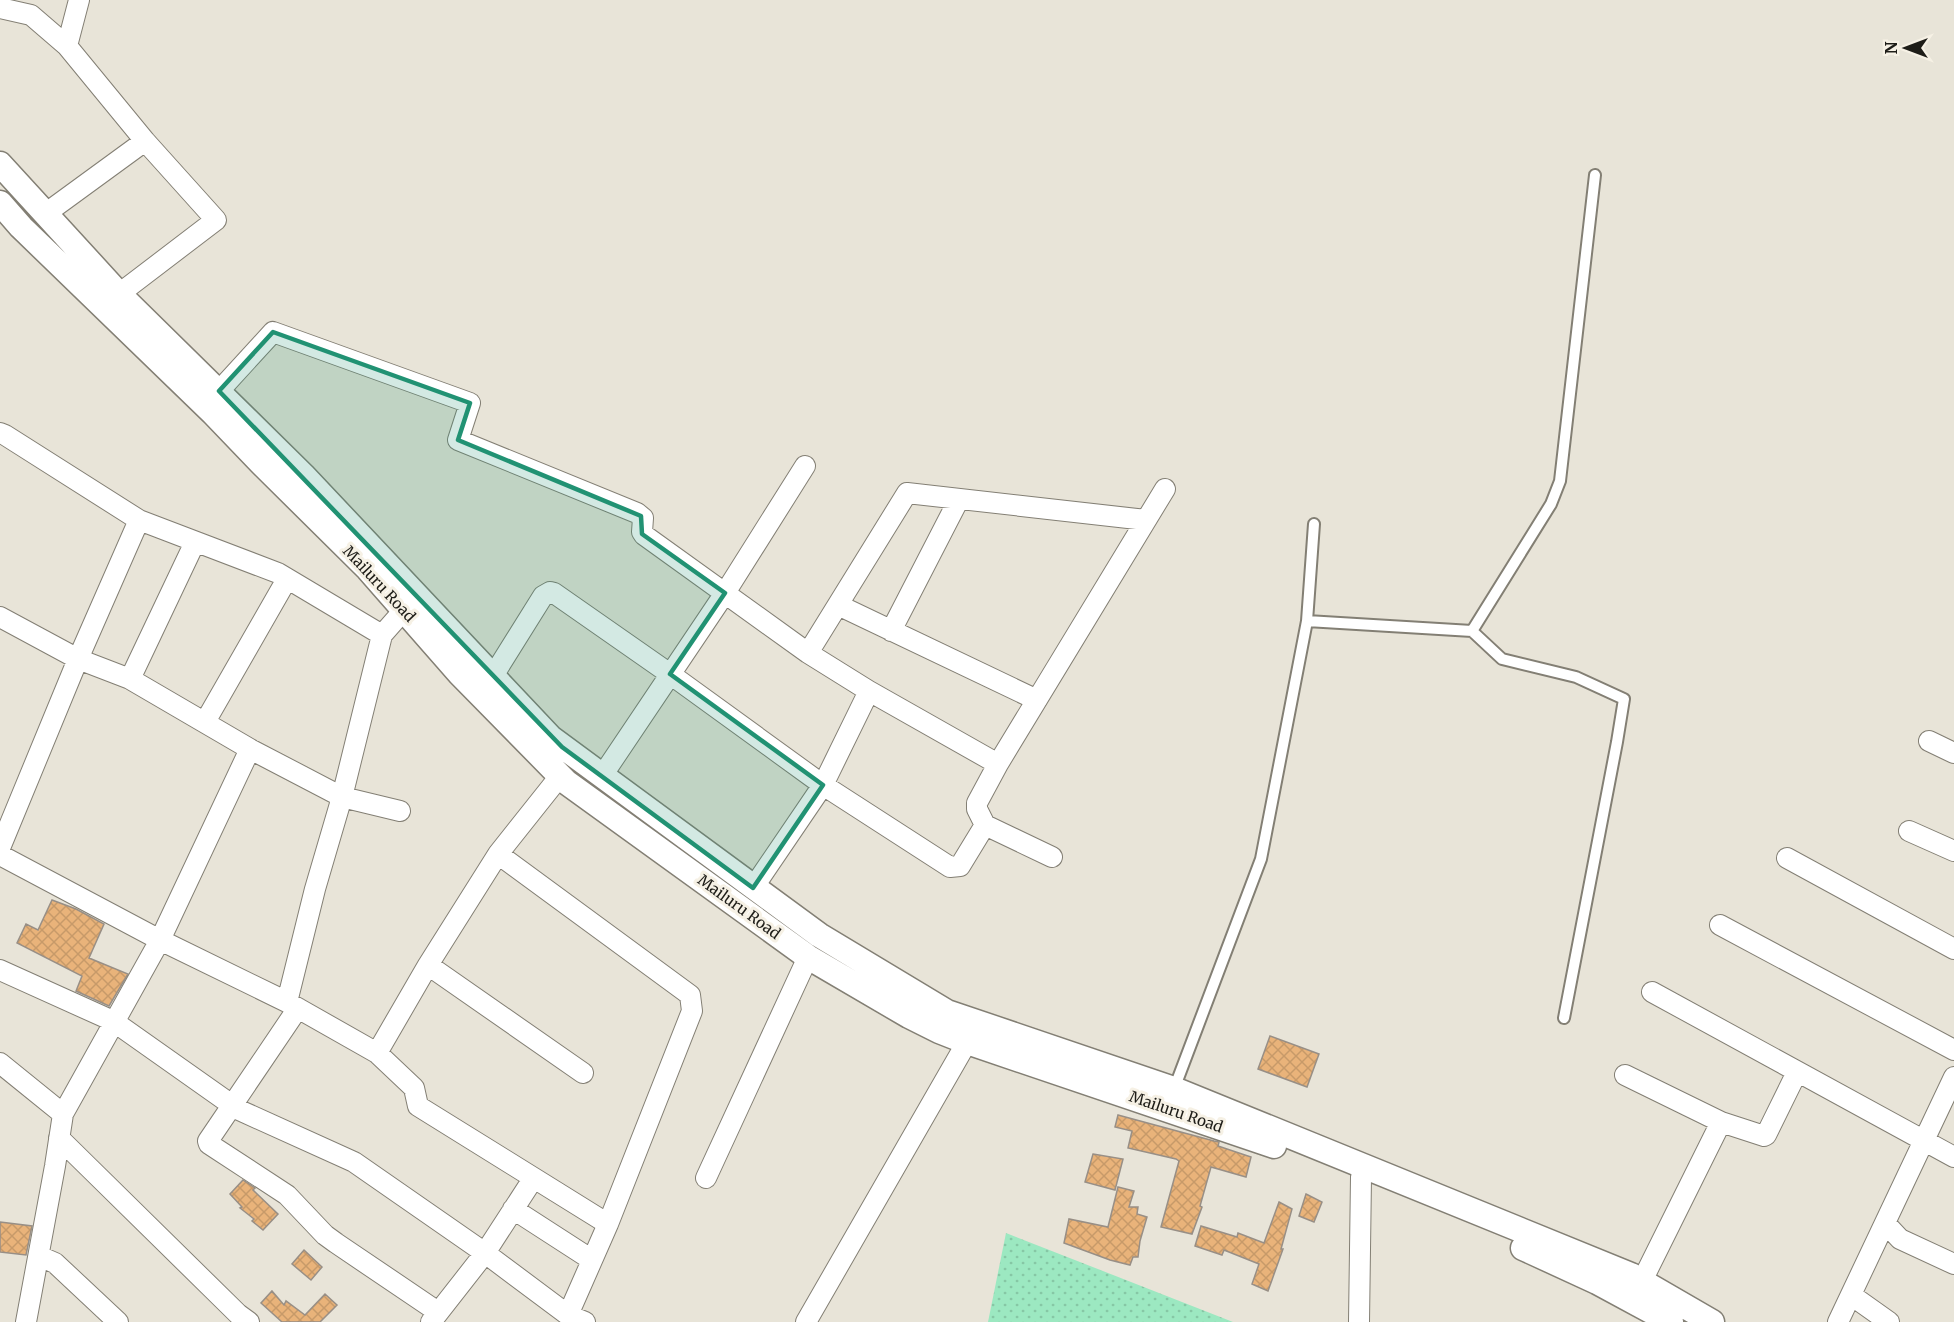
<svg xmlns="http://www.w3.org/2000/svg" width="1954" height="1322" font-family="Merriweather,serif">
  <defs>
    <pattern id="garden-dots" width="8" height="8" patternUnits="userSpaceOnUse" patternTransform="scale(1.5)"><rect width="8" height="8" fill="#9ce8c1"/><path d="M2 2h.1M6 6h.1" fill="none" stroke="#86c7a5" stroke-width="1.8" stroke-linecap="round"/></pattern>
    <pattern id="building-cross-hatch" width="8" height="8" patternUnits="userSpaceOnUse" patternTransform="scale(1.5)"><rect width="8" height="8" fill="#e9b37a"/><path d="M0 0l8 8M0 8l8-8" fill="none" stroke="#c79a69"/></pattern>
  </defs>
  <rect width="100%" height="100%" fill="#e8e4d8"/>
  <path fill="url(#garden-dots)" d="M1006 1233 1233 1322H988Z"/>
  <path fill="url(#building-cross-hatch)" stroke="#988f86" stroke-width="1.5" d="M52 900 76 909 104 924 89 958 128 974 109 1006 76 991 82 976 17 943 26 924 38 930Z
    M1270 1036 1319 1054 1307 1087 1258 1069Z
    M1118 1115 1214 1141 1219 1142 1218 1146 1251 1157 1246 1177 1211 1167 1200 1206 1202 1207 1192 1234 1161 1227 1179 1161 1176 1159 1128 1148 1132 1131 1115 1127Z
    M1093 1154 1123 1159 1115 1190 1085 1182Z
    M243 1180 255 1188 253 1190 278 1214 263 1230 252 1221 254 1219 240 1208 242 1207 230 1194Z
    M1118 1187 1134 1191 1129 1207H1138L1137 1214 1147 1217 1140 1241 1138 1257H1133L1130 1265 1110 1260 1064 1243 1069 1219 1108 1227Z
    M1306 1194 1322 1202 1314 1222 1299 1216Z
    M1279 1202 1292 1209 1281 1249H1283L1268 1291 1252 1284 1259 1264 1224 1250 1222 1255 1195 1246 1201 1226 1237 1237 1238 1233 1264 1243Z
    M0 1222 32 1226 26 1255 0 1252Z
    M304 1250 322 1267 311 1280 292 1264Z
    M272 1291 284 1305 286 1301 305 1315 325 1294 337 1305 320 1322H282L261 1303Z"/>
  <g fill="none" stroke-linecap="round" stroke-linejoin="round">
    <g stroke="#837f74" stroke-width="14">
      <path id="service" d="M1307 621 1472 631 1502 659 1576 677 1624 699 1617 742 1564 1018
        M1472 631 1551 504 1560 481 1595 175
        M1174 1089 1261 859 1307 621 1314 524"/>
    </g>
    <g stroke="#837f74" stroke-width="22">
      <path id="minor" d="M0 8 31 15 67 46 145 141 216 220 119 294
        M67 46 79 0
        M45 214 145 141
        M219 391 273 332 470 403 458 440 637 513 643 518 642 532 644 535 808 653 869 691 823 785 753 888
        M0 433 5 435 139 520 278 573 382 635 404 610
        M838 605 1037 700
        M0 617 78 659 130 679 250 749 342 797 400 811
        M891 631 959 499
        M808 653 907 493 1146 520
        M493 676 543 596 550 592 554 593 670 674 823 785 950 867 960 866 985 825 1052 857
        M130 679 195 542
        M869 691 998 764 977 803V809L985 825
        M205 722 287 579
        M1929 741 1954 753
        M998 764 1165 489
        M602 776 725 593 805 466
        M1909 831 1954 851
        M0 848 78 659 139 520
        M498 854 690 995 692 1011 608 1224 568 1315
        M0 855 160 940 287 1002 377 1053 414 1088 418 1106 608 1224
        M1787 858 1954 949
        M1720 925 1954 1050
        M428 965 583 1073
        M0 970 113 1021 239 1110 354 1162 485 1253 568 1315 585 1322
        M1652 992 1954 1157
        M287 1002 315 889 342 797 382 635
        M298 1008 208 1141 209 1144 287 1195 325 1235 336 1243 438 1312
        M377 1053 428 965 498 854 560 776
        M0 1063 63 1114
        M1625 1075 1721 1122 1764 1136 1766 1135 1797 1072
        M59 1138 238 1314 249 1322
        M706 1178 808 957
        M513 1209 592 1260
        M1885 1223 1900 1239 1954 1264
        M39 1256 55 1263 118 1322
        M1642 1281 1721 1122
        M1851 1295 1889 1322
        M26 1322 55 1166 63 1114 160 940 250 749
        M431 1322 485 1253 533 1179
        M806 1322 967 1042
        M1359 1322 1361 1177
        M1838 1322 1954 1077"/>
    </g>
    <g stroke="#837f74" stroke-width="27">
      <path id="tertiary" d="M0 164 119 294 303 475 551 738 819 935 947 1012 1174 1089 1631 1275 1712 1322
        M0 203 21 227 213 413 260 462 368 569 460 674 566 782 808 957 909 1016 939 1031 967 1042 1274 1146
        M1523 1248 1597 1282 1671 1322"/>
    </g>
    <use href="#service" stroke="#fff" stroke-width="10"/>
    <use href="#minor" stroke="#fff" stroke-width="20"/>
    <use href="#tertiary" stroke="#fff" stroke-width="24"/>
  </g>
  <path fill="#219273" fill-opacity="0.2" stroke="#219273" stroke-width="4.5" stroke-linejoin="round" d="M273 332 470 403 458 440 641 516 642 534 725 593 670 674 823 785 753 888 562 747 219 391Z"/>
  <g text-anchor="middle" stroke-width="6" stroke-linejoin="round" paint-order="stroke">
    <g font-size="15" fill="#1e1d18" stroke="#f6f1e5">
      <text transform="translate(379 584) rotate(47)" y="5">Mailuru Road</text>
      <text transform="translate(739 907) rotate(36)" y="5">Mailuru Road</text>
      <text transform="translate(1176 1112) rotate(19)" y="5">Mailuru Road</text>
    </g>
  </g>
  <g transform="translate(1906 48) rotate(270)" stroke="#f6f1e5" stroke-width="4.5" paint-order="stroke">
  <path d="M0-4.5L10 22L0 15L-10 22Z" fill="#1e1d18"/>
  <text y="-9" font-size="16" font-weight="bold" text-anchor="middle" fill="#1e1d18">N</text>
  </g>
</svg>
